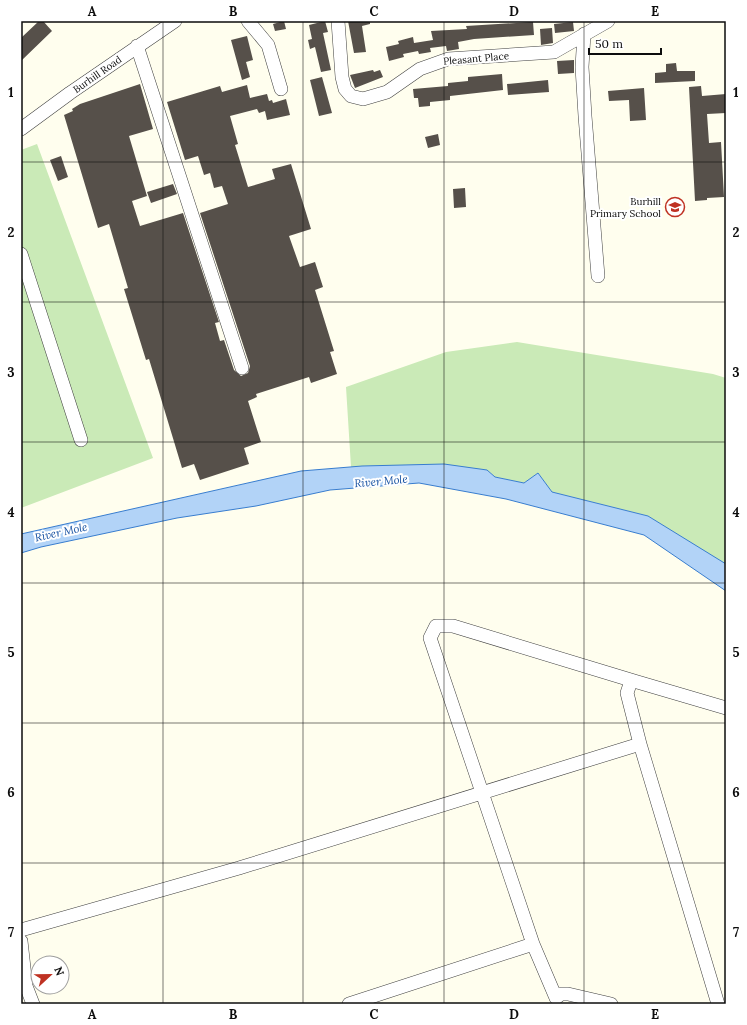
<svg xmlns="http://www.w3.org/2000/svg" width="747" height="1025" font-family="Lora,serif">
  <rect width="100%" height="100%" fill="#fffeee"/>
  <path fill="#caeab7" d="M37 144 153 458 21 508V150Z
    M517 342 713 374 726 378V565L648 516 552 492 538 473 524 483 495 477 487 470 351 467 346 387 446 352Z"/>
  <path fill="#b2d3f7" stroke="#387dcf" d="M444 464 487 470 495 477 524 483 538 473 552 492 648 516 726 564V591L644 535 506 499 419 483 330 490 256 506 177 518 41 547 21 553V534L301 471 362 466Z"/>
  <path fill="#56504a" d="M39 21H43L52 31 21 61V38Z
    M284 21 286 29 275 31 273 24Z
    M325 21 328 32 323 33 331 70 321 72 315 47 310 49 308 40 312 39 309 25Z
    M348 21H370V24L362 26 366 52 354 53Z
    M533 22 534 35 474 39 458 42 459 49 447 51 446 46 430 48 431 52 419 54 418 51 403 54 404 57 389 61 386 47 399 44 398 41 413 37 414 43 433 40 431 31 467 29 466 26Z
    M573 22 574 31 555 33 554 24Z
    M552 28 553 43 541 45 540 29Z
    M247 36 253 60 246 62 250 77 242 80 231 40Z
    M574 60V73L558 74 557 61Z
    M676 63 677 71H695V81L655 83V73L666 72V64Z
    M373 70 374 72 380 70 383 77 355 88 350 75Z
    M502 74 503 90 450 96V100L430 102V106L419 107 418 98H414L413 89 448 86V83L468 81V77Z
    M322 77 332 113 319 116 310 80Z
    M548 80 549 92 508 95 507 84Z
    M140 84 153 129 129 136 147 196 132 201 140 226 183 213 219 322 215 323 220 341 224 340 234 370 241 376 248 373 250 366 200 213 228 204 222 186 214 188 210 173 204 175 198 156 185 160 167 102 220 86 222 92 247 85 250 98 267 94 269 101 272 100 273 103 286 99 290 115 267 120 265 111 259 113 257 109 230 116 238 144 235 145 248 187 275 179 272 169 291 164 311 229 289 236 300 267 315 262 323 287 315 290 334 351 330 352 337 374 311 383 309 377 256 394 257 397 248 401 261 442 244 448 249 464 200 480 194 464 182 468 149 359 146 360 124 289 128 288 109 224 98 228 64 115 73 111 72 109 80 104Z
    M701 86 702 96 726 94V113L707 114 709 143 721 142 724 197 707 198V200L695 201 689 87Z
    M644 88 646 120 630 121 629 100 609 101 608 91Z
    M438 134 440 145 428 148 425 137Z
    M61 156 68 177 58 181 50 160Z
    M173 184 177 194 151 203 147 192Z
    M465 188 466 207 454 208 453 189Z"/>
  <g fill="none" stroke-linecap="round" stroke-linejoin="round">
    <g stroke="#404040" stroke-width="14">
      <path id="minor" d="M248 21 268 45 281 89
        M338 21 342 77 345 89 351 96 363 99 387 92 420 69 448 59 554 52 608 21
        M584 34 582 67 585 116 598 276
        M137 46 242 368
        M21 129 70 93 175 21
        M21 254 81 440
        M640 744 718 1004
        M21 930 239 868 640 744 627 693 630 684 634 681 726 708
        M21 941 26 986 33 1004
        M349 1004 533 944
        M611 1004 568 994H561L556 998 533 944 430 638 436 626H453L634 681"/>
    </g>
    <use href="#minor" stroke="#fff" stroke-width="13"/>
  </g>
  <path fill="none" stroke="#0d0d0d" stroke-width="1" stroke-opacity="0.55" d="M163 21V1004M303 21V1004M444 21V1004M584 21V1004M21 162H726M21 302H726M21 442H726M21 583H726M21 723H726M21 863H726"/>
  <defs>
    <g id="school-ring" transform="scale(1)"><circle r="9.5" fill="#fff" stroke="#bf3223" stroke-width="1.5"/><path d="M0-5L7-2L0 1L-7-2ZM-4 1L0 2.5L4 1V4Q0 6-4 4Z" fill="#bf3223"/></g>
  </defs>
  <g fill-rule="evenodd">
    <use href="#school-ring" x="675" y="207"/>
  </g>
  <g text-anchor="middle" stroke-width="4" stroke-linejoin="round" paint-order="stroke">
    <g font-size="10" fill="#0d0d0d" stroke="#fff">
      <text transform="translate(476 58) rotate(-5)" y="4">Pleasant Place</text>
      <text transform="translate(97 74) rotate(-35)" y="4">Burhill Road</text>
    </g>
    <g font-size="10" fill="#0d0d0d" stroke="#fff" text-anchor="end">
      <text x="661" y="205">Burhill<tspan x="661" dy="12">Primary School</tspan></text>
    </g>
    <g font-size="11" font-style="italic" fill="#1550a1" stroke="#fff">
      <text transform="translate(381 481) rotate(-5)" y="4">River Mole</text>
      <text transform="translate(61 532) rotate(-12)" y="4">River Mole</text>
    </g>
  </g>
  <rect width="747" height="1025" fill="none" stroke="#ffffff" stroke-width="44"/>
  <g transform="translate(50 975) rotate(68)"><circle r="19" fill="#ffffff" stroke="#9e9e9e"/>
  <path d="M0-3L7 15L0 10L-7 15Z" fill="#bf3223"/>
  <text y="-6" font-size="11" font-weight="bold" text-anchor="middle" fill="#0d0d0d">N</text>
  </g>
  <path d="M589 48v6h72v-6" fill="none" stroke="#0d0d0d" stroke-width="2"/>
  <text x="595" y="48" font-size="12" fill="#0d0d0d" stroke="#ffffff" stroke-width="3" paint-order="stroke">50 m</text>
  <rect x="22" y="22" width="703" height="981" fill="none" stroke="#0d0d0d" stroke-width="1.5"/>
  <g font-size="13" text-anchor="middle" font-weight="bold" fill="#0d0d0d">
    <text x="92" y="16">A</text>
    <text x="233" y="16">B</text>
    <text x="374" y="16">C</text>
    <text x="514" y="16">D</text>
    <text x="655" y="16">E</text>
    <text x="11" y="97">1</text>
    <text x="736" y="97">1</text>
    <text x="11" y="237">2</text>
    <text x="736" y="237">2</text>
    <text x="11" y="377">3</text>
    <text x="736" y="377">3</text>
    <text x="11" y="517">4</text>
    <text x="736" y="517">4</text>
    <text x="11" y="657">5</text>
    <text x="736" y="657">5</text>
    <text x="11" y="797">6</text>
    <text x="736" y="797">6</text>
    <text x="11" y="937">7</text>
    <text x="736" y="937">7</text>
    <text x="92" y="1019">A</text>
    <text x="233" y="1019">B</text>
    <text x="374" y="1019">C</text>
    <text x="514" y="1019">D</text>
    <text x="655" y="1019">E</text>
  </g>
</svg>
